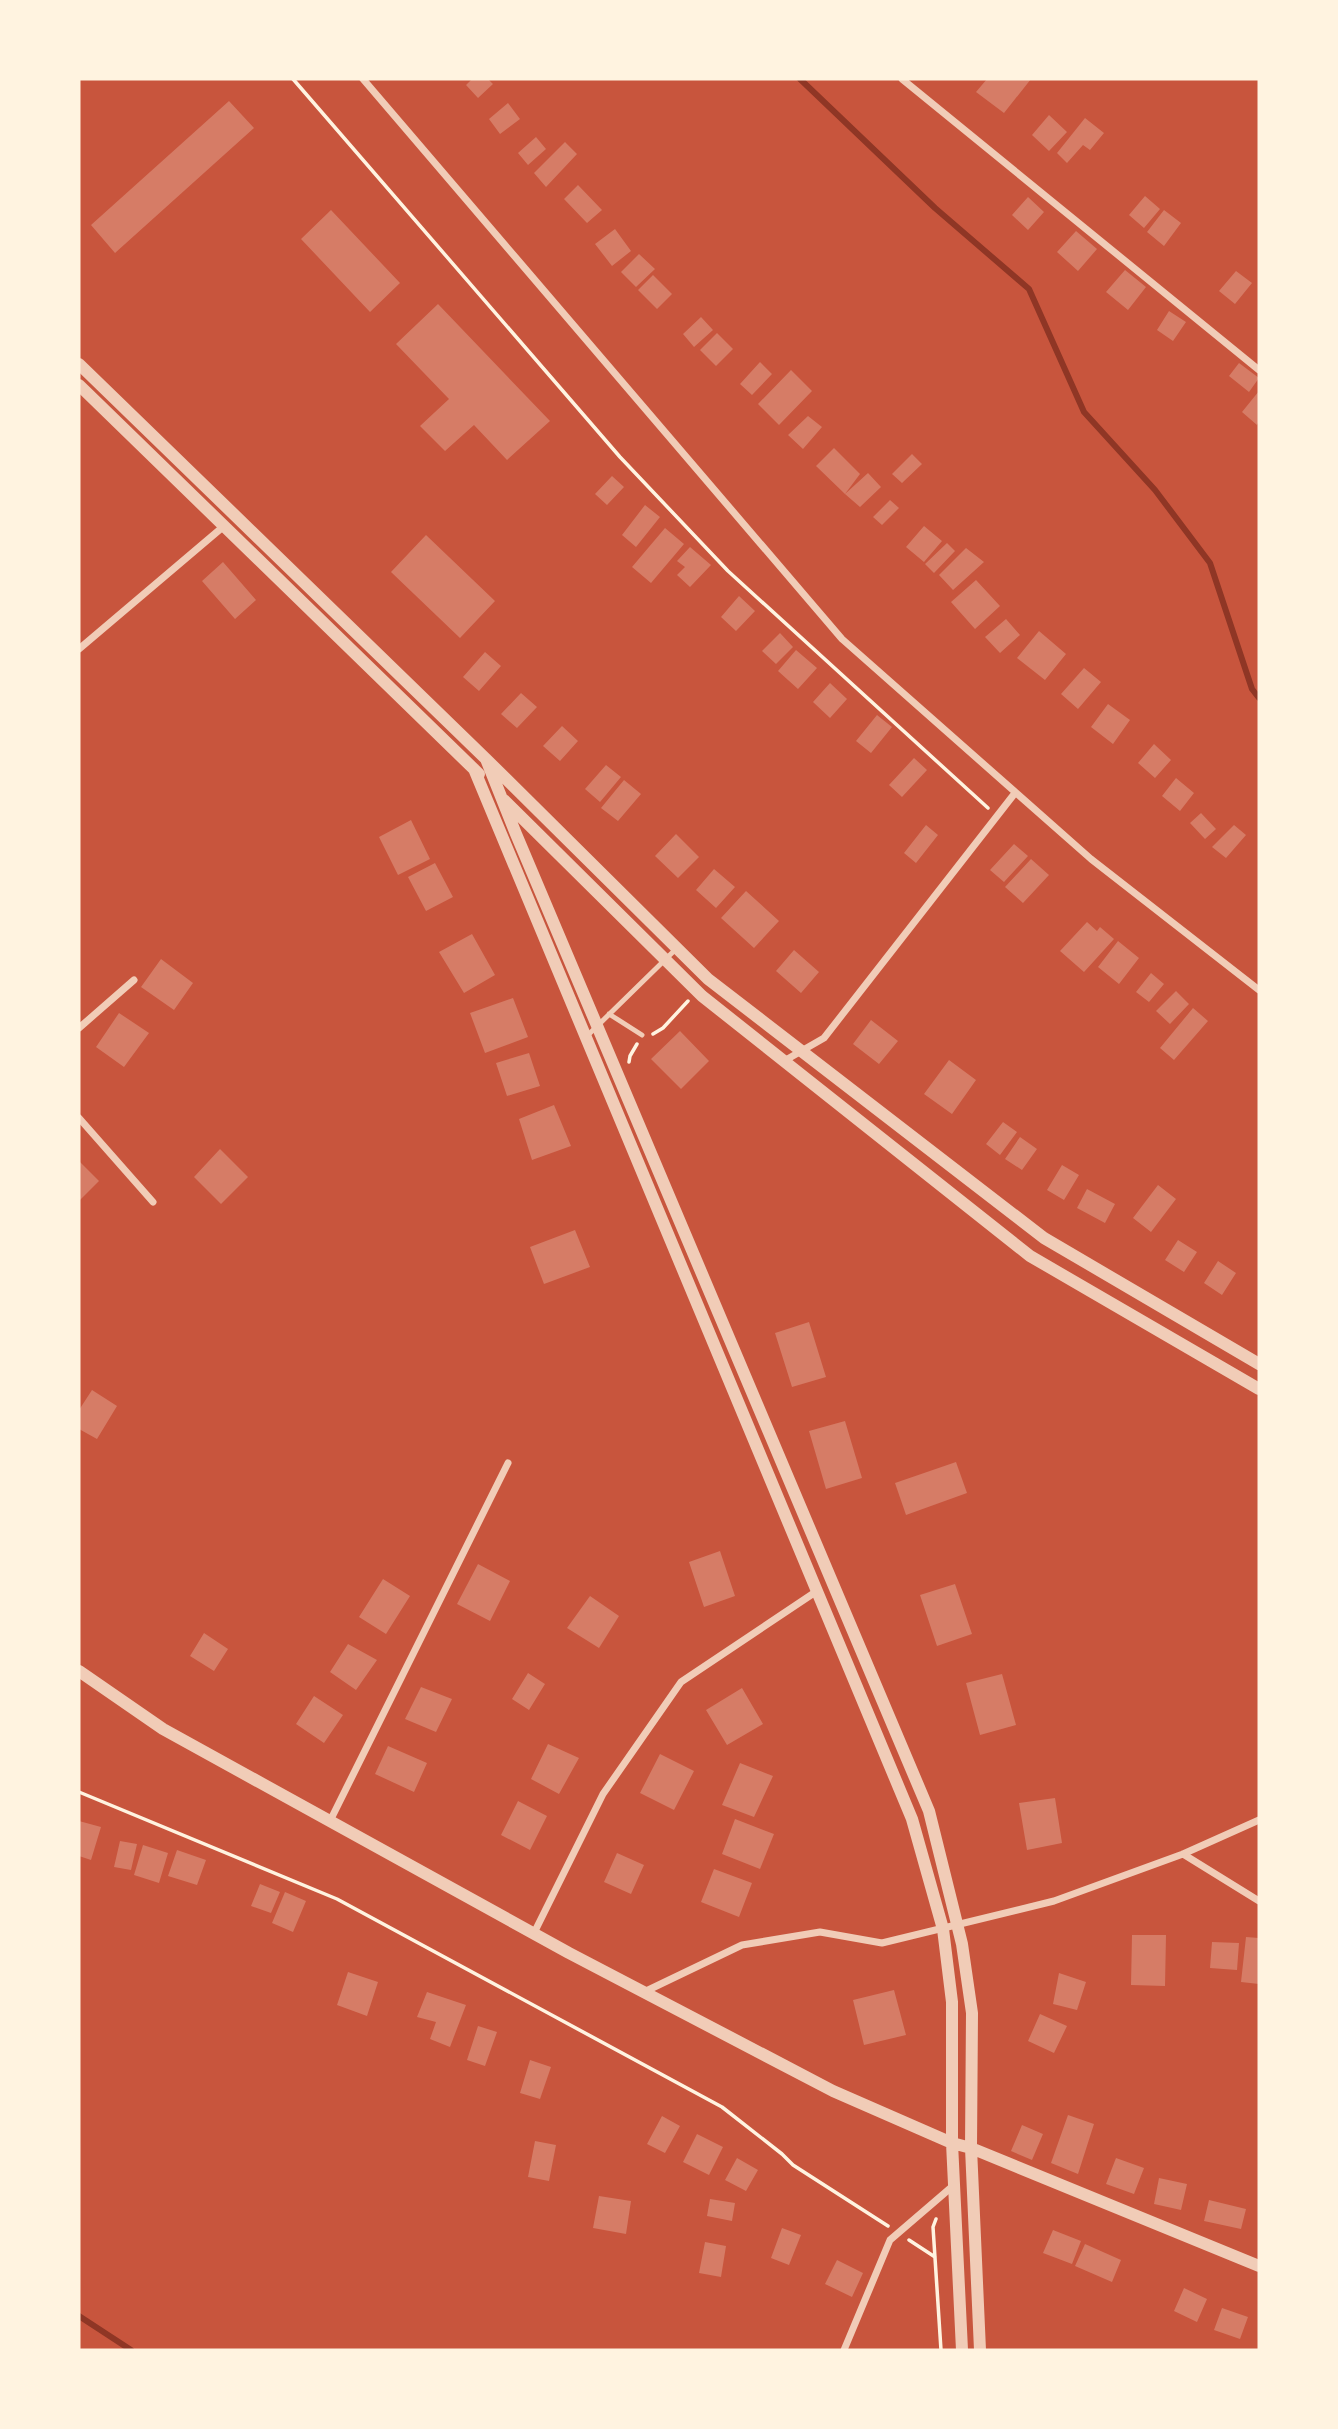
<svg xmlns="http://www.w3.org/2000/svg" width="1338" height="2429" font-family="'Roboto Condensed',sans-serif">
  <rect width="100%" height="100%" fill="#c8553d"/>
  <g fill="none" stroke-linecap="round" stroke-linejoin="round">
    <path stroke="#8f3625" stroke-width="6" d="M800 79 935 208 1029 289 1084 412 1155 490 1210 563 1252 689 1259 698
      M79 2316 131 2350"/>
  </g>
  <path fill="#d67c66" d="M472 79H488L493 84 478 98 466 85Z
    M987 79H1031L1004 113 976 92Z
    M229 101 254 128 115 253 91 225Z
    M508 103 520 119 500 134 489 119Z
    M1049 115 1067 132 1049 151 1032 135Z
    M1085 118 1104 133 1090 150 1083 145 1067 163 1057 153Z
    M536 137 546 149 528 165 518 153Z
    M565 142 577 154 546 187 534 173Z
    M578 185 602 210 587 223 564 199Z
    M1145 196 1160 209 1144 228 1129 215Z
    M1028 197 1044 212 1028 230 1012 215Z
    M331 210 400 283 370 312 301 239Z
    M1164 210 1181 223 1164 246 1147 232Z
    M615 229 631 251 612 266 595 244Z
    M1076 231 1097 249 1078 271 1057 252Z
    M639 254 655 269 636 287 621 272Z
    M1125 270 1146 287 1128 310 1106 292Z
    M1236 271 1252 283 1235 304 1219 291Z
    M653 275 672 294 657 309 638 290Z
    M438 304 550 421 507 460 474 425 445 451 420 426 449 399 396 344Z
    M1169 311 1186 322 1173 341 1157 330Z
    M701 317 713 330 694 347 683 334Z
    M717 333 733 349 716 366 700 350Z
    M760 362 772 374 752 395 740 384Z
    M1239 363 1259 378 1249 392 1229 376Z
    M791 370 812 391 779 425 758 404Z
    M1259 391V421L1257 425 1242 412Z
    M808 416 822 427 803 449 788 435Z
    M834 448 860 474 845 494 816 466Z
    M912 454 922 464 902 483 892 474Z
    M868 473 881 487 860 507 845 494Z
    M612 476 624 487 607 505 595 494Z
    M890 500 899 508 882 525 873 517Z
    M645 505 660 517 636 547 622 535Z
    M924 526 942 541 924 562 906 547Z
    M665 528 684 544 651 583 632 567Z
    M426 535 495 601 460 638 391 572Z
    M947 543 955 551 934 573 925 564Z
    M690 547 711 565 690 587 677 575 685 567 677 561Z
    M966 548 984 562 953 590 939 575Z
    M223 562 256 600 235 619 202 581Z
    M976 580 1000 606 975 629 951 602Z
    M739 596 755 611 736 631 721 617Z
    M1006 619 1020 635 1000 653 985 637Z
    M1039 631 1066 654 1045 680 1017 658Z
    M780 633 793 647 776 664 762 651Z
    M796 650 817 668 798 689 778 671Z
    M485 652 501 666 479 691 463 677Z
    M1084 668 1101 682 1078 709 1061 694Z
    M830 683 847 699 830 718 813 702Z
    M521 693 537 707 517 728 501 714Z
    M1108 704 1130 720 1113 744 1091 727Z
    M877 715 892 727 871 753 856 741Z
    M562 726 578 741 560 761 543 746Z
    M1154 744 1171 760 1155 778 1138 763Z
    M914 758 927 770 902 797 889 785Z
    M606 765 621 777 600 802 585 789Z
    M1176 778 1194 793 1180 811 1162 796Z
    M624 780 641 794 618 821 601 808Z
    M1201 813 1216 829 1205 839 1190 823Z
    M411 820 430 859 398 875 379 837Z
    M926 825 938 835 916 863 904 853Z
    M1234 825 1246 835 1226 858 1212 847Z
    M676 834 699 857 678 878 655 856Z
    M1014 844 1028 856 1004 882 990 870Z
    M1031 859 1049 875 1023 903 1005 887Z
    M435 863 453 897 426 911 408 877Z
    M714 869 735 887 716 908 696 890Z
    M746 891 779 921 754 948 721 918Z
    M1087 922 1097 931 1100 927 1114 939 1084 972 1060 951Z
    M472 934 495 975 464 993 439 952Z
    M1118 941 1139 958 1119 984 1098 967Z
    M794 950 819 972 801 993 776 971Z
    M161 959 193 983 174 1010 141 987Z
    M1151 973 1164 984 1149 1002 1136 992Z
    M1176 991 1189 1004 1170 1024 1156 1011Z
    M513 998 528 1037 485 1053 470 1013Z
    M1193 1008 1208 1021 1174 1060 1160 1048Z
    M119 1013 149 1033 124 1067 96 1047Z
    M871 1020 898 1041 879 1064 853 1044Z
    M680 1031 709 1061 681 1089 651 1059Z
    M529 1053 540 1086 507 1096 496 1063Z
    M949 1060 976 1080 952 1114 924 1094Z
    M554 1105 571 1146 532 1160 519 1119Z
    M1003 1122 1017 1132 1000 1155 986 1144Z
    M1020 1137 1037 1149 1022 1170 1005 1159Z
    M220 1149 248 1177 221 1204 194 1177Z
    M79 1161 99 1181 79 1201Z
    M1062 1165 1079 1175 1064 1200 1047 1190Z
    M1158 1185 1176 1199 1151 1232 1133 1218Z
    M1087 1189 1115 1204 1105 1223 1077 1208Z
    M575 1230 590 1267 544 1284 530 1247Z
    M1178 1240 1197 1252 1184 1272 1165 1260Z
    M1218 1261 1236 1273 1222 1295 1204 1283Z
    M809 1322 826 1377 792 1387 775 1333Z
    M92 1390 117 1406 97 1439 79 1429V1410Z
    M845 1421 862 1478 826 1489 809 1431Z
    M956 1462 967 1493 906 1515 895 1483Z
    M720 1551 735 1596 704 1607 689 1562Z
    M478 1564 510 1581 490 1621 457 1604Z
    M383 1579 410 1596 386 1634 359 1617Z
    M955 1584 972 1634 937 1646 920 1595Z
    M590 1596 619 1616 599 1648 567 1628Z
    M204 1633 228 1649 214 1671 190 1656Z
    M348 1644 377 1660 356 1690 330 1672Z
    M528 1673 545 1684 529 1710 512 1699Z
    M1002 1674 1016 1725 980 1735 966 1683Z
    M421 1687 452 1699 436 1732 405 1719Z
    M742 1688 763 1724 727 1745 706 1710Z
    M314 1696 343 1715 324 1743 296 1724Z
    M548 1744 579 1758 559 1794 531 1779Z
    M388 1746 427 1763 414 1792 375 1774Z
    M660 1754 694 1771 674 1810 640 1793Z
    M740 1763 773 1776 754 1817 722 1805Z
    M1055 1798 1062 1843 1027 1850 1019 1803Z
    M518 1801 547 1816 530 1850 501 1835Z
    M735 1819 774 1834 760 1869 722 1854Z
    M79 1821 101 1827 91 1860 79 1856Z
    M120 1841 137 1844 131 1870 114 1867Z
    M143 1845 168 1853 159 1883 134 1875Z
    M177 1850 206 1860 197 1885 168 1876Z
    M617 1853 644 1865 631 1894 604 1882Z
    M714 1869 752 1883 739 1917 701 1902Z
    M260 1884 280 1892 271 1913 251 1906Z
    M285 1892 306 1901 293 1932 272 1923Z
    M1132 1935H1166L1165 1986 1131 1985Z
    M1246 1937 1259 1938V1984L1241 1982Z
    M1212 1942 1239 1943 1237 1970 1210 1968Z
    M348 1972 378 1982 367 2016 337 2005Z
    M1059 1973 1086 1982 1077 2010 1053 2004Z
    M894 1990 906 2035 864 2045 853 2000Z
    M427 1992 466 2005 450 2047 430 2039 436 2022 417 2017Z
    M1040 2014 1067 2026 1054 2053 1028 2041Z
    M478 2026 497 2032 485 2066 467 2060Z
    M530 2060 551 2067 540 2099 520 2093Z
    M1068 2115 1094 2124 1078 2174 1051 2163Z
    M662 2116 680 2126 665 2153 647 2144Z
    M1022 2125 1043 2134 1032 2160 1011 2151Z
    M697 2134 723 2147 709 2175 683 2162Z
    M535 2141 556 2145 549 2181 528 2177Z
    M737 2158 758 2170 746 2191 725 2180Z
    M1116 2158 1144 2168 1134 2194 1106 2184Z
    M1159 2178 1187 2184 1181 2210 1154 2204Z
    M599 2196 631 2201 626 2234 593 2228Z
    M710 2199 735 2203 732 2221 707 2216Z
    M1209 2200 1246 2209 1241 2229 1204 2221Z
    M782 2228 801 2235 789 2265 771 2258Z
    M1053 2230 1081 2241 1072 2264 1043 2253Z
    M705 2242 726 2246 721 2277 699 2273Z
    M1085 2244 1121 2260 1112 2282 1075 2266Z
    M837 2260 863 2273 852 2297 825 2284Z
    M1184 2288 1207 2299 1197 2322 1174 2311Z
    M1222 2308 1248 2317 1240 2339 1214 2330Z"/>
  <g fill="none" stroke-linecap="round" stroke-linejoin="round">
    <path stroke="#fff3e0" stroke-width="3.5" d="M293 79 620 457 728 571 988 808
      M653 1034 663 1028 688 1001
      M629 1062 630 1056 637 1044
      M79 1792 337 1899 722 2107 782 2154 793 2165 888 2226
      M936 2219 933 2227 941 2350
      M909 2240 935 2257"/>
    <path stroke="#f1ccb7" stroke-width="5" d="M609 1014 642 1035
      M587 1036 677 948"/>
    <path stroke="#f1ccb7" stroke-width="7" d="M363 79 842 639 1091 859 1259 990
      M902 79 1259 370
      M79 649 224 526
      M79 1028 134 980
      M784 1061 824 1038 1015 793
      M79 1118 153 1202
      M330 1821 508 1463
      M1183 1854 1259 1901
      M534 1933 603 1794 681 1682 817 1591
      M644 1992 742 1945 820 1932 882 1943 1054 1901 1183 1854 1259 1820
      M844 2350 890 2240 954 2185"/>
    <path stroke="#f1ccb7" stroke-width="12" d="M79 364 486 759 708 979 1044 1238 1259 1364
      M79 385 479 774
      M486 759 516 834 929 1811 962 1944 972 2013 971 2148 980 2350
      M474 769 912 1819 943 1929 952 2002V2143L962 2350
      M504 800 702 996 1030 1256 1259 1389
      M79 1671 163 1729 569 1953 833 2091 952 2143 971 2148 1259 2266"/>
  </g>
  <rect width="1338" height="2429" fill="none" stroke="#fff3e0" stroke-width="161"/>
</svg>
